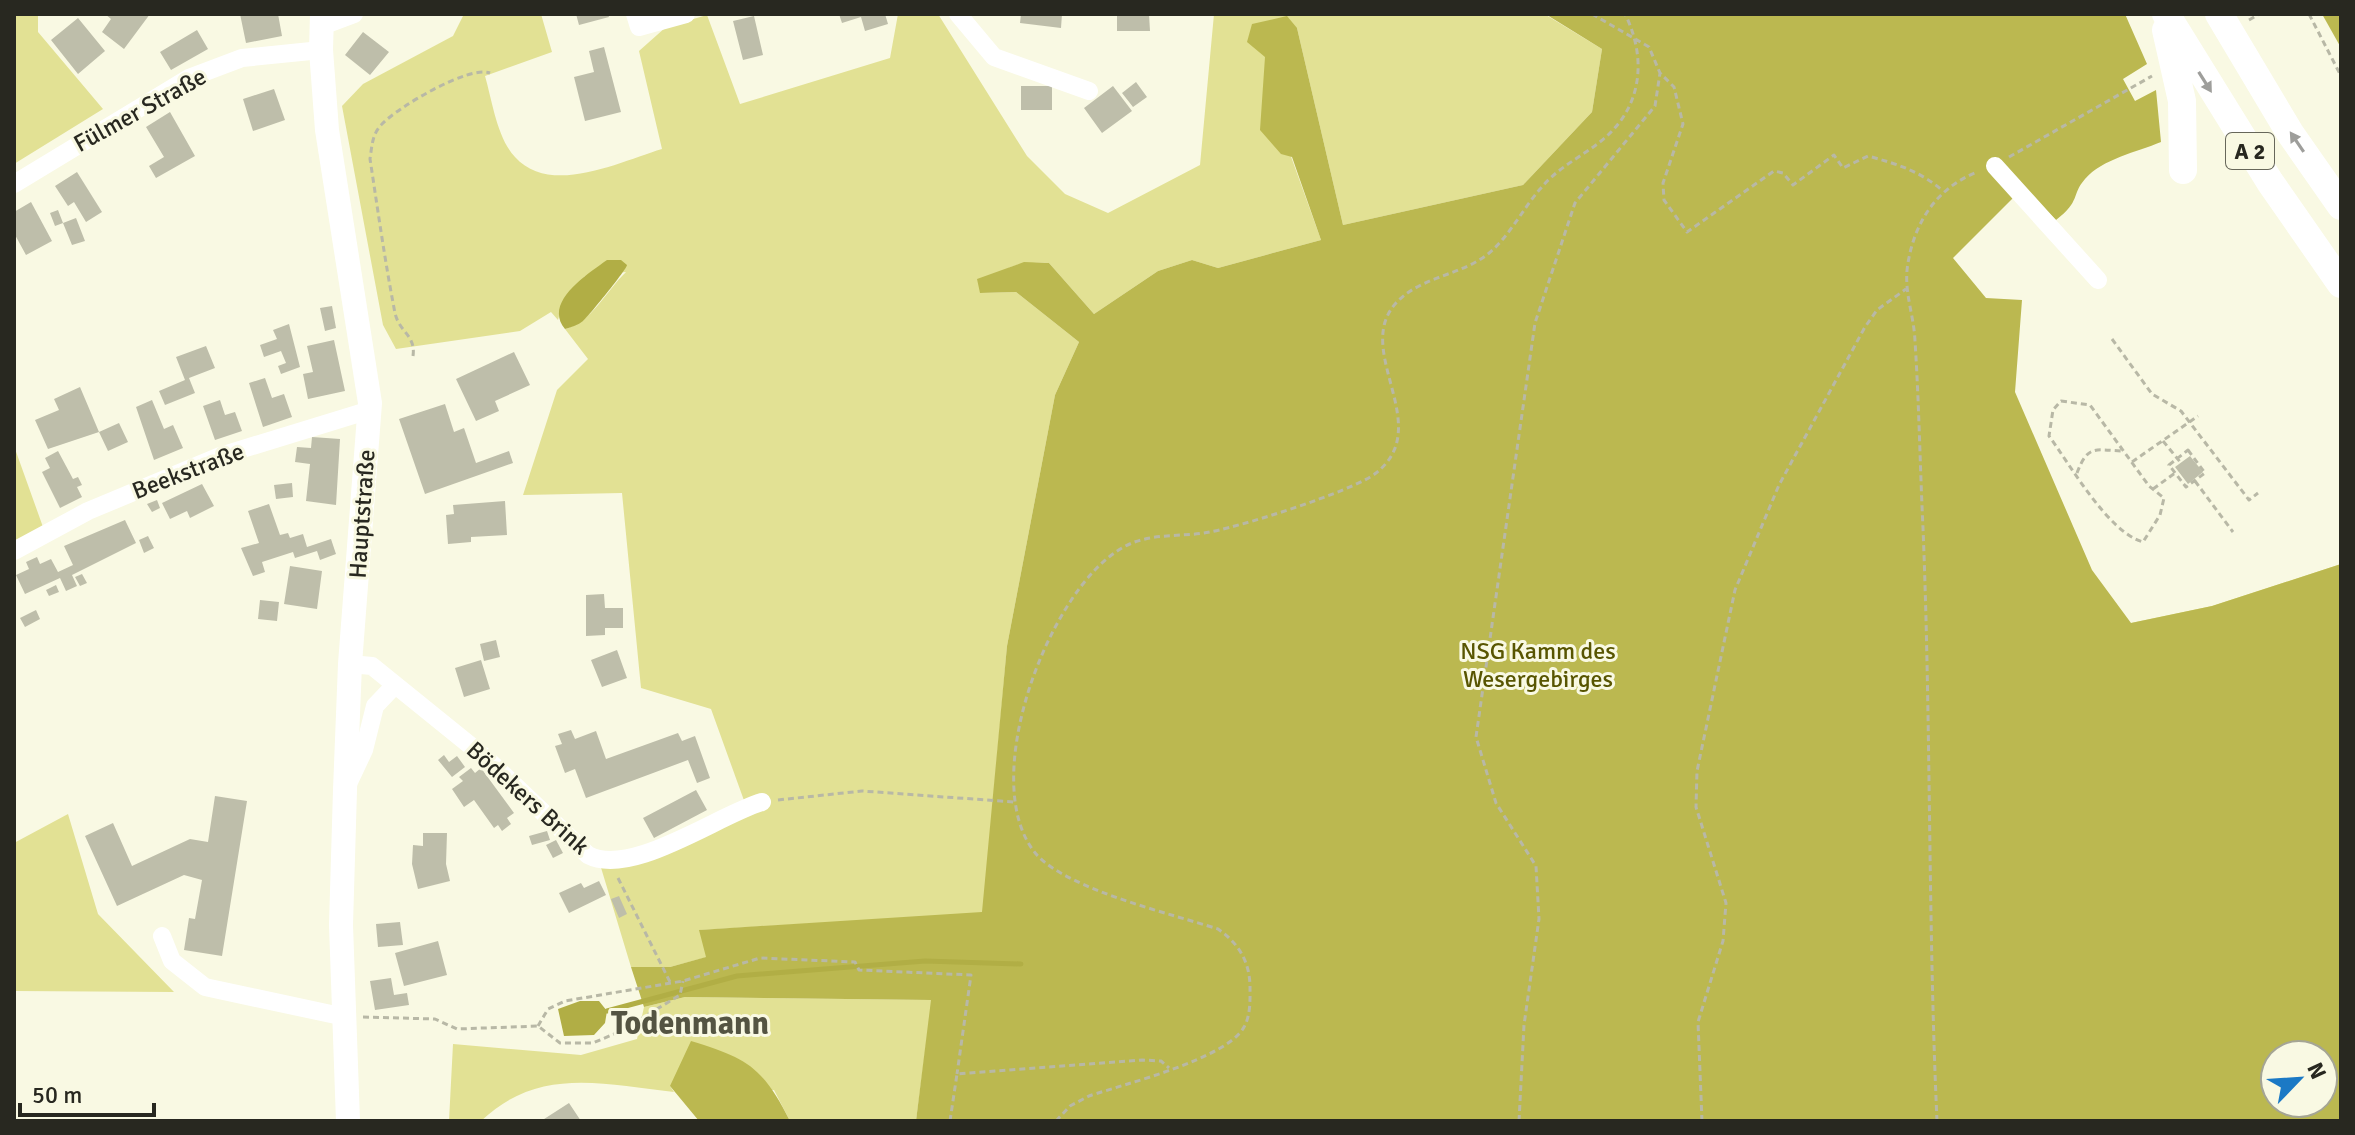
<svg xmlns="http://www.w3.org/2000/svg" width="2355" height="1135" font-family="Signika,sans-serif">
  <rect width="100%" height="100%" fill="#f9f9e3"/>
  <path fill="#e2e194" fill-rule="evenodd" d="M14 14H38V32L103 109 14 164Z
    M464 14H541L552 52 485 76C492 100 497 138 515 157 551 197 621 161 662 149L639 51 666 27 707 15 740 104 890 58 898 14H938L1027 156 1065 194 1108 213 1200 165 1214 14H1538L1546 15 1602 49 1592 112 1523 185 1343 225 1297 28 1265 56V84L1321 240 1218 268 1192 260 1158 271 1094 314 1049 263C1011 262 1006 266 980 293L1016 292 1079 342 1055 395 1007 646 993 803 1916 204 2022 682 2131 623 2212 606 2341 564V1121L975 914 700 930 707 957 670 967H631L599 861 629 865 746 806 711 709 641 688 622 493 523 495 557 390 588 359 565 329C592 322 606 291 626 272L585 276 563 301 558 320 551 312 520 331 396 349 383 325 342 106 363 84 453 36ZM2275 1055H2323V1103H2275Z
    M14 446 43 527 14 544Z
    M68 814 98 914 174 992 14 991V843Z
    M685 997 932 1000 916 1121H790L774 1090 670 1086 674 1092C602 1084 539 1066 481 1121H449L453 1044 581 1055 637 1039 644 1007Z"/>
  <path fill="#bbb850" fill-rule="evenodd" d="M1538 14H2125L2147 64 2123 79 2135 101 2156 90 2161 142C2137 152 2102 159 2085 179 2071 195 2081 201 2056 220L2023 188 1953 258 1986 298 2022 300 2015 392 2092 570 2131 623 2212 606 2341 564V1121H916L931 1000 685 997 644 1007 631 967H670L706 957 699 930 982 912 1007 646 1055 395 1079 342 1016 292 980 293 977 279 1024 262 1049 263 1094 314 1158 271 1192 260 1218 268 1321 240 1292 157 1281 154 1260 130 1265 57 1247 42 1252 24 1287 16 1297 28 1343 225 1523 185 1592 112 1602 49 1547 15ZM2275 1055H2323V1103H2275Z
    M2322 14H2341V49L2340 46Z
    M691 1041C747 1058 763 1067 790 1121H699L670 1086Z"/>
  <path fill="#b1ae45" d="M607 260H621L627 265C627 269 588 317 583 321 578 325 572 327 565 329 543 303 586 275 607 260Z
    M580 1001H599L607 1011 605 1023 594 1035 564 1036 558 1009Z"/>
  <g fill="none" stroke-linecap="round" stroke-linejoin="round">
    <path stroke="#b1ae45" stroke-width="5" d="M607 1011 737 976 925 961 1021 964"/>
  </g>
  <path fill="#bebeaa" d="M105 14H150L124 49 102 32 111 19Z
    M240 14H278L282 36 246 43Z
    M576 14H608L609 17 579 25Z
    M839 14H885L888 24 865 31 861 17 842 23Z
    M1021 14H1062L1061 28 1020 23Z
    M1117 14H1149L1150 31H1117Z
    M754 16 763 55 743 60 733 21Z
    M78 18 105 51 78 74 51 40Z
    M197 30 208 49 171 70 160 52Z
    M363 32 389 52 370 75 345 55Z
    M604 47 621 112 585 121 574 77 594 72 589 51Z
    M1136 82 1147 97 1133 107 1122 93Z
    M1021 86H1052V110H1021Z
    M1113 86 1132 111 1102 133 1084 108Z
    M274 89 285 120 253 131 243 99Z
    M170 112 195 156 156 178 149 166 164 157 146 127Z
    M77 172 102 212 86 222 74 202 68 206 55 186Z
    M31 202 52 241 26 255 14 233V212Z
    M58 210 63 223 55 226 50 213Z
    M76 218 85 241 72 245 63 223Z
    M332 306 336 328 325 331 320 308Z
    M289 324 300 367 281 374 278 366 286 363 281 351 264 357 260 345 277 339 273 330Z
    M334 340 345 391 308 399 303 374 313 372 307 346Z
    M206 346 215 368 189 378 195 393 165 405 159 391 185 380 176 357Z
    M514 352 530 385 495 401 499 411 476 421 456 379Z
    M265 378 272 398 284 394 292 417 263 427 249 383Z
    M80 387 99 432 48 449 35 420 59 410 54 399Z
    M152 400 164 429 173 425 183 448 154 460 136 407Z
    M220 400 225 415 235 412 242 431 215 440 203 406Z
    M445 404 454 432 464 428 476 463 509 451 513 463 425 494 399 419Z
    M119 423 128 442 108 451 99 432Z
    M312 437 340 439 336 505 306 501 310 464 295 462 297 447 311 448Z
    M58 451 73 479 78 477 82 485 77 487 82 497 60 508 42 472 50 468 45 458Z
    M2190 456 2203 472 2188 484 2175 467Z
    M292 483 293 497 276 499 274 485Z
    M202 484 214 506 190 518 187 511 170 519 162 503Z
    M157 500 160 508 152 512 147 504Z
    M505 501 507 535 471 537V542L448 544 446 515 454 514 453 505Z
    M269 504 280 535 288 533 290 538 303 534 307 547 331 539 336 554 320 560 317 551 295 558 293 552 262 562 265 572 253 576 241 548 259 543 248 511Z
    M125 520 136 543 72 575 77 586 66 591 60 578 25 594 16 575 29 569 26 562 37 557 40 564 51 559 58 572 73 565 64 546Z
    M148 536 154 548 144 553 139 540Z
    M290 566 322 571 317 609 284 604Z
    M82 574 87 583 80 586 75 577Z
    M56 585 59 592 49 596 46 590Z
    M604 594 605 608H623V628H605V635L586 636V595Z
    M260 600 279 602 277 621 258 619Z
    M36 610 40 619 25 627 20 618Z
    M496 640 500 657 484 661 480 644Z
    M617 650 627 678 602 687 591 660Z
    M481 660 490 689 464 697 455 668Z
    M571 730 575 739 596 731 606 759 678 733 682 741 695 736 710 778 697 783 688 760 586 798 575 769 565 773 555 746 562 744 558 734Z
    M444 755 449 762 457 756 465 767 452 777 438 760Z
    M471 768 475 773 481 768 514 813 507 818 511 824 502 831 498 825 494 828 474 800 464 807 452 789 463 781 459 777Z
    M696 790 707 810 654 838 643 818Z
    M215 796 247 801 222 956 184 950 189 918 195 919 202 880 184 875 117 906 85 836 113 823 132 866 190 839 208 842Z
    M547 831 550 840 532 845 529 836Z
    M423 833H447L446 864 450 881 418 889 412 864 413 845 423 846Z
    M556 840 563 853 553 858 546 845Z
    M599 881 606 895 569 913 559 893 581 883 584 888Z
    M619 896 627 914 619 918 611 899Z
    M400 922 403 945 378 947 376 924Z
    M438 941 447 975 404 986 395 953Z
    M391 978 394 995 407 993 409 1005 375 1010 370 981Z
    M569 1103 581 1121H541Z"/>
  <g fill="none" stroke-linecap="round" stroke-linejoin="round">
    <path stroke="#b8b8a6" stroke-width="3" stroke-dasharray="6 4" stroke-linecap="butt" d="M1592 14 1649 47 1660 73 1674 87 1683 124 1663 183 1664 200 1687 232 1774 171 1783 173 1793 185 1834 155 1843 168 1868 156C1897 164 1920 171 1943 191
      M2309 14 2341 76
      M2249 20 2259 14
      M2009 157 2152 76
      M2112 339 2152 394 2181 411 2249 500 2258 493
      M413 356C416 335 399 332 395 313 385 262 378 211 370 159 372 146 372 134 382 124 398 107 469 65 490 73
      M2061 401 2090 405 2149 486 2164 498 2160 515 2143 542C2108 532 2071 466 2049 436L2053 410Z
      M2163 441 2181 463
      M2188 450 2205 473 2186 487 2169 465Z
      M2132 462 2198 416
      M2077 473C2088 444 2095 450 2123 451
      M2195 481 2233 532
      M2153 489 2175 473
      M778 800 862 791 1014 802
      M618 878 670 982
      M363 1017 435 1019 457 1029 538 1026 560 1043H593L621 1031 680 995 683 981
      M538 1026 548 1009 565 1001 683 981 760 958 855 962 859 970 971 975 957 1074
      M950 1121 957 1074 1142 1060 1161 1061 1169 1068
      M1056 1121 1070 1106 1089 1096C1124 1084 1227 1059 1244 1027 1251 1015 1250 998 1250 985 1249 960 1238 943 1218 929 1172 914 1069 890 1037 855 975 785 1048 590 1122 548 1147 533 1176 537 1204 533 1234 529 1354 491 1376 473 1436 426 1352 351 1396 303 1421 276 1460 276 1488 254 1510 236 1523 208 1541 188 1560 165 1586 155 1607 136 1643 103 1646 56 1625 14
      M1519 1121 1524 1025 1539 919 1536 866 1496 803 1476 737 1535 323 1575 203 1655 106 1660 73
      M1702 1121 1698 1022 1723 941 1726 903 1696 807 1697 771 1735 590 1779 485 1865 327 1877 310 1906 289
      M1937 1121C1928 924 1931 726 1923 528 1920 466 1919 403 1915 341 1914 314 1903 291 1908 263 1915 221 1937 188 1977 172"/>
    <path stroke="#fff" stroke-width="18" d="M635 14 639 27 686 14
      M958 14 994 57 1089 91
      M322 26 354 14
      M1995 166 2098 280
      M14 184 189 78 242 58 321 50
      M14 551 88 511 220 456 370 410
      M350 664 372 666 487 759 588 855C631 878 718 815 762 802
      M348 784 364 750 375 706 395 685
      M162 936 172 961 205 987 345 1017"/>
    <path stroke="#fff" stroke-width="24" d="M322 14 321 50 327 130 370 403 350 664 345 790 341 925 348 1121"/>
    <path stroke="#fff" stroke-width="28" d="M2166 14 2270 182 2341 284
      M2219 14 2290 133 2341 206
      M2166 30 2182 101 2183 170"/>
  </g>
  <defs><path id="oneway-solid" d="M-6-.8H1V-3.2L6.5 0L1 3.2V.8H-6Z" transform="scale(2)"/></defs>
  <g fill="#9e9e9b">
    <use href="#oneway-solid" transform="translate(2205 82) rotate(58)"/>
    <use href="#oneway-solid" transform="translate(2297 142) rotate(-124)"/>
  </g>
  <g text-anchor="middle" stroke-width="6" stroke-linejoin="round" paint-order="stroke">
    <rect fill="#f9f9e3" stroke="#67675a" stroke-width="2" x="2226" y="133" width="48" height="36" rx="6"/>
    <g font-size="22" font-weight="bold" fill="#282820">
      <text x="2250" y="159">A 2</text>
    </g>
    <g font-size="24" fill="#282820" stroke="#f9f9e3">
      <text transform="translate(140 110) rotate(-29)" y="8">Fülmer Straße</text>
      <text transform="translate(188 471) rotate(-21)" y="8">Beekstraße</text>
      <text transform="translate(362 514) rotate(-86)" y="8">Hauptstraße</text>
      <text transform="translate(528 798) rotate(42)" y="8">Bödekers Brink</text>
    </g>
    <g font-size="24" fill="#585501" stroke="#f9f9e3">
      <text x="1538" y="659">NSG Kamm des<tspan x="1538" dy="28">Wesergebirges</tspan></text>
    </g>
    <g font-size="32" font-weight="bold" fill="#545442" stroke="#f9f9e3">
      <text x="690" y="1034">Todenmann</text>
    </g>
  </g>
  <rect width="2355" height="1135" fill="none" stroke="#282820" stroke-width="32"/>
  <g transform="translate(2299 1079) rotate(65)"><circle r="38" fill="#f9f9e3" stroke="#a5a595" stroke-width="2"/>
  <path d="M0-6L14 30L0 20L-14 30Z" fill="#1b79c5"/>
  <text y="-12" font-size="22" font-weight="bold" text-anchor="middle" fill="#282820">N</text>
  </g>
  <path d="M20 1103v12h134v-12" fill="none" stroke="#282820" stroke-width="4"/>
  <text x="32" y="1103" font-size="24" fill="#282820" stroke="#f9f9e3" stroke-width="6" paint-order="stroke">50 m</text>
</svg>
